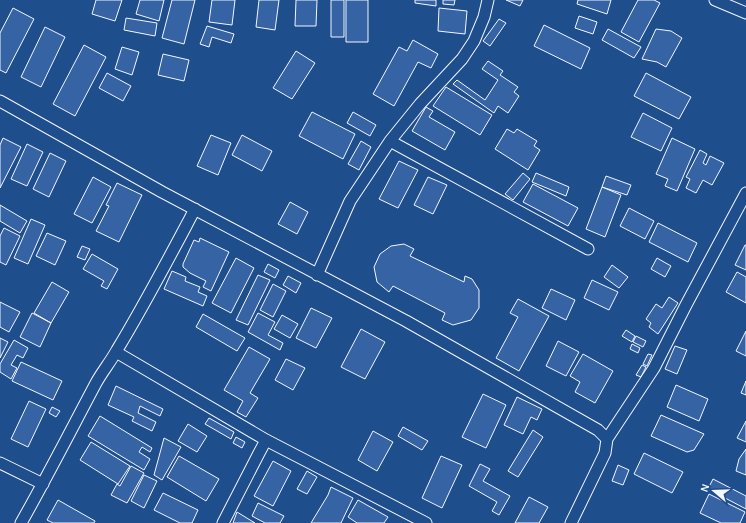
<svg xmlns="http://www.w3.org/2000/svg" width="746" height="523" font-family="'Alegreya Sans',sans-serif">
  <rect width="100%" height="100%" fill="#1f4e8c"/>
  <path fill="#3563a3" stroke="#f2f6ff" d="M96 0H122L115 21 92 14Z
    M140 0H164L159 21 136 14Z
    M172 0H195L184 44 162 38Z
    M212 0H235L232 25 209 22Z
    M259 0H279L275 30 256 27Z
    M296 0H317L316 26H295Z
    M331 0H344V37H331Z
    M346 0H368V42H346Z
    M415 0H436V6L415 3Z
    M443 0H455L454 5 443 4Z
    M506 0H523L520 6Z
    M578 0H611L607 14 577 4Z
    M638 0H654L660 3 639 42 621 32Z
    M13 8 34 19 6 73 0 70V33Z
    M439 8 467 11 465 34 438 31Z
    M579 16 597 22 593 34 575 28Z
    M126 18 157 23 155 36 124 30Z
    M499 19 506 23 490 46 483 41Z
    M544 25 590 48 581 69 534 46Z
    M207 26 234 34 231 43 212 37 209 47 200 44Z
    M45 27 65 37 41 87 21 77Z
    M608 29 641 47 634 58 602 40Z
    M656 29 671 31 682 38 666 67 657 62 642 59Z
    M413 40 438 54 431 68 418 62 394 106 373 94 399 47 407 51Z
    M84 45 106 57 75 116 53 104Z
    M122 47 139 52 132 75 115 69Z
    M296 51 315 63 292 99 273 88Z
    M163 54 189 60 184 81 158 75Z
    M488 61 503 71 500 75 518 87 514 92 519 96 508 113 498 106 494 113 453 84 457 80 485 100 498 80 482 69Z
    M107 73 131 86 123 101 99 88Z
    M646 73 691 97 679 119 634 96Z
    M446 87 492 115 480 135 433 106Z
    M426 107 433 111 429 117 455 132 445 150 412 131Z
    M312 112 355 134 343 159 299 136Z
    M353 112 376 125 370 136 347 123Z
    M643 113 672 128 661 151 631 137Z
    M507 129 514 133 517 129 537 141 534 146 540 150 528 170 495 149Z
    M211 135 231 143 218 175 197 166Z
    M242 135 272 151 262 171 232 155Z
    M3 138 21 147 0 188V145Z
    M672 138 695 149 677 191 665 186 668 179 656 174Z
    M361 141 371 147 359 170 348 164Z
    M27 144 43 152 27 186 11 179Z
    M700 150 707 154 703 163 706 165 710 156 724 163 712 185 703 180 696 193 686 188 690 179 686 177Z
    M50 153 66 161 49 197 33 189Z
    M399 161 418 170 398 208 379 199Z
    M523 173 530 179 513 200 505 194Z
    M536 173 569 187 566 196 532 182Z
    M606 176 631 185 627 195 602 187Z
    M93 177 111 187 92 223 74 214Z
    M428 177 447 185 433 214 414 205Z
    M117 183 142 195 119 242 96 231 109 206 106 205Z
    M533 184 578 208 568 226 523 202Z
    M602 187 621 195 605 237 586 229Z
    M290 202 308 212 297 234 278 224Z
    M0 205 27 221 20 233 0 221Z
    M629 208 654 221 645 239 620 226Z
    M31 219 45 225 28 264 14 258Z
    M658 223 697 243 688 262 649 242Z
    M4 228 20 236 6 265 0 262V236Z
    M47 233 66 241 55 265 36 256Z
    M200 238 229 252 211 291 203 287 206 281 190 273 183 267V264L194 240 199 242Z
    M404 244 414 249 410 256 464 282 465 276 472 279 479 290V308L471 320 453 325 442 320 445 313 393 286 389 292 377 282 374 267 380 254 391 246Z
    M745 245H746V270L735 265Z
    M82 246 90 249 85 260 77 257Z
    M92 254 118 269 107 289 101 286 104 281 83 269Z
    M236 258 254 268 231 313 212 303Z
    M657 258 671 266 665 277 651 269Z
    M268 264 279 270 275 278 264 272Z
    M612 265 628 277 619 288 604 277Z
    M172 271 186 277 185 281 200 287 198 292 207 296 203 306 164 289Z
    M737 272 746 277V303L726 292Z
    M258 275 270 280 248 325 236 320Z
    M288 276 301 283 296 293 283 285Z
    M592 280 618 292 609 310 584 298Z
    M52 282 69 292 51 323 34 313Z
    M273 284 286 291 273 317 260 310Z
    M551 289 575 300 566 320 542 308Z
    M669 297 678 303 658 334 649 327 651 323 646 319 656 304 662 308Z
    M518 299 549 316 519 371 496 358 518 317 510 313Z
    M0 302 20 312 9 332 0 327Z
    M311 308 332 318 316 348 296 338Z
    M32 313 51 323 40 347 20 337Z
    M258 313 275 322 268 335 283 343 280 350 248 332Z
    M203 314 245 338 237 351 196 327Z
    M282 315 298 324 290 338 274 329Z
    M361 329 385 342 365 379 341 367Z
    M626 330 635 336 632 342 622 336Z
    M746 331V356L736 351Z
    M636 336 646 341 643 347 633 342Z
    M0 338 8 342 0 358Z
    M14 340 28 348 23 358 17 355 11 365 17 368 11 379 0 372V364Z
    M558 341 579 352 566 376 546 366Z
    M632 344 640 348 638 353 630 349Z
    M675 346 687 350 677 374 665 369Z
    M249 347 270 359 250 393 258 398 246 417 237 412 243 401 224 390Z
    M583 354 613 371 595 403 575 392 580 382 570 376Z
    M648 354 652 355 647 366 643 364Z
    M286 359 305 368 293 390 275 380Z
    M21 362 62 381 53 400 12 381Z
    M642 365 646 367 641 377 636 375Z
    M746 381V395L741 393Z
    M676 385 708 399 699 421 667 407Z
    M116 386 163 409 160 416 140 406 138 413 156 422 152 431 132 421 134 417 108 405Z
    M483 394 506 405 486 448 462 437Z
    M517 397 542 409 537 420 531 417 523 434 504 425Z
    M29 401 46 409 28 447 11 439Z
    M52 407 60 411 56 417 49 413Z
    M661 415 704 434 694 450 687 452 651 436Z
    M100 416 152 448 150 452 142 447 139 452 150 459 144 470 88 436Z
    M209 418 234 432 231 439 205 424Z
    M746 421V442L737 438Z
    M188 424 207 436 197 452 178 441Z
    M403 427 428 441 422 450 398 436Z
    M533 430 543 437 518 477 508 471Z
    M373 431 393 442 377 471 358 460Z
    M236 437 245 442 242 448 233 443Z
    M164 438 181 447 162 480 154 475Z
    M91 442 130 466 118 484 80 460Z
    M746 449V475L736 471 739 459Z
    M644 453 683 472 672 493 634 474Z
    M179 456 219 479 206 501 167 477Z
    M441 456 462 465 442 508 422 498Z
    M273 461 291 471 273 506 254 496Z
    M480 464 490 469 483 481 510 496 499 515 492 511 497 502 469 486Z
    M618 465 629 470 623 485 612 481Z
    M131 466 144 473 127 503 111 495 117 484 120 486Z
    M307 471 317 477 307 494 297 489Z
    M144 475 157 481 144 508 131 501Z
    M713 479 746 496V509L708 489Z
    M331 487 353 498 341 523H311L328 495Z
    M163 493 198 510 192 523H180L154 510Z
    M709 494 745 512 740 523H721L700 513Z
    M529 497 548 507 539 523H515Z
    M58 500 95 521 94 523H53L47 520Z
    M358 500 388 517 384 523H357L348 517Z
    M258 503 284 516 280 523H265L252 516Z
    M237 512 255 523H233Z"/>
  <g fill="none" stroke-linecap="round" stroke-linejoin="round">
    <g stroke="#f2f6ff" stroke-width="13">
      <path id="street" d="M715 0 746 13
        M0 101 162 192 406 321 598 430 607 439 605 453 571 523
        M390 141 588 249
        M317 275 350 201 390 141 420 104 462 59 474 41 484 17 488 0
        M116 352 266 440 426 523
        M607 439 654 368 686 305 746 193
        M0 463 43 484
        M21 523C47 477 71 430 96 383 102 372 111 361 117 350 145 304 170 256 195 209
        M223 523 258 455 266 440"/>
    </g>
    <use href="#street" stroke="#1f4e8c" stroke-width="11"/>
  </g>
  <g transform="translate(714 491) rotate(289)" stroke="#1f4e8c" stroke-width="3" paint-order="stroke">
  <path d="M0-3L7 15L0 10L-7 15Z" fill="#f2f6ff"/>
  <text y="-6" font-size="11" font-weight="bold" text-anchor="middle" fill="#f2f6ff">N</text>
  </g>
</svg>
